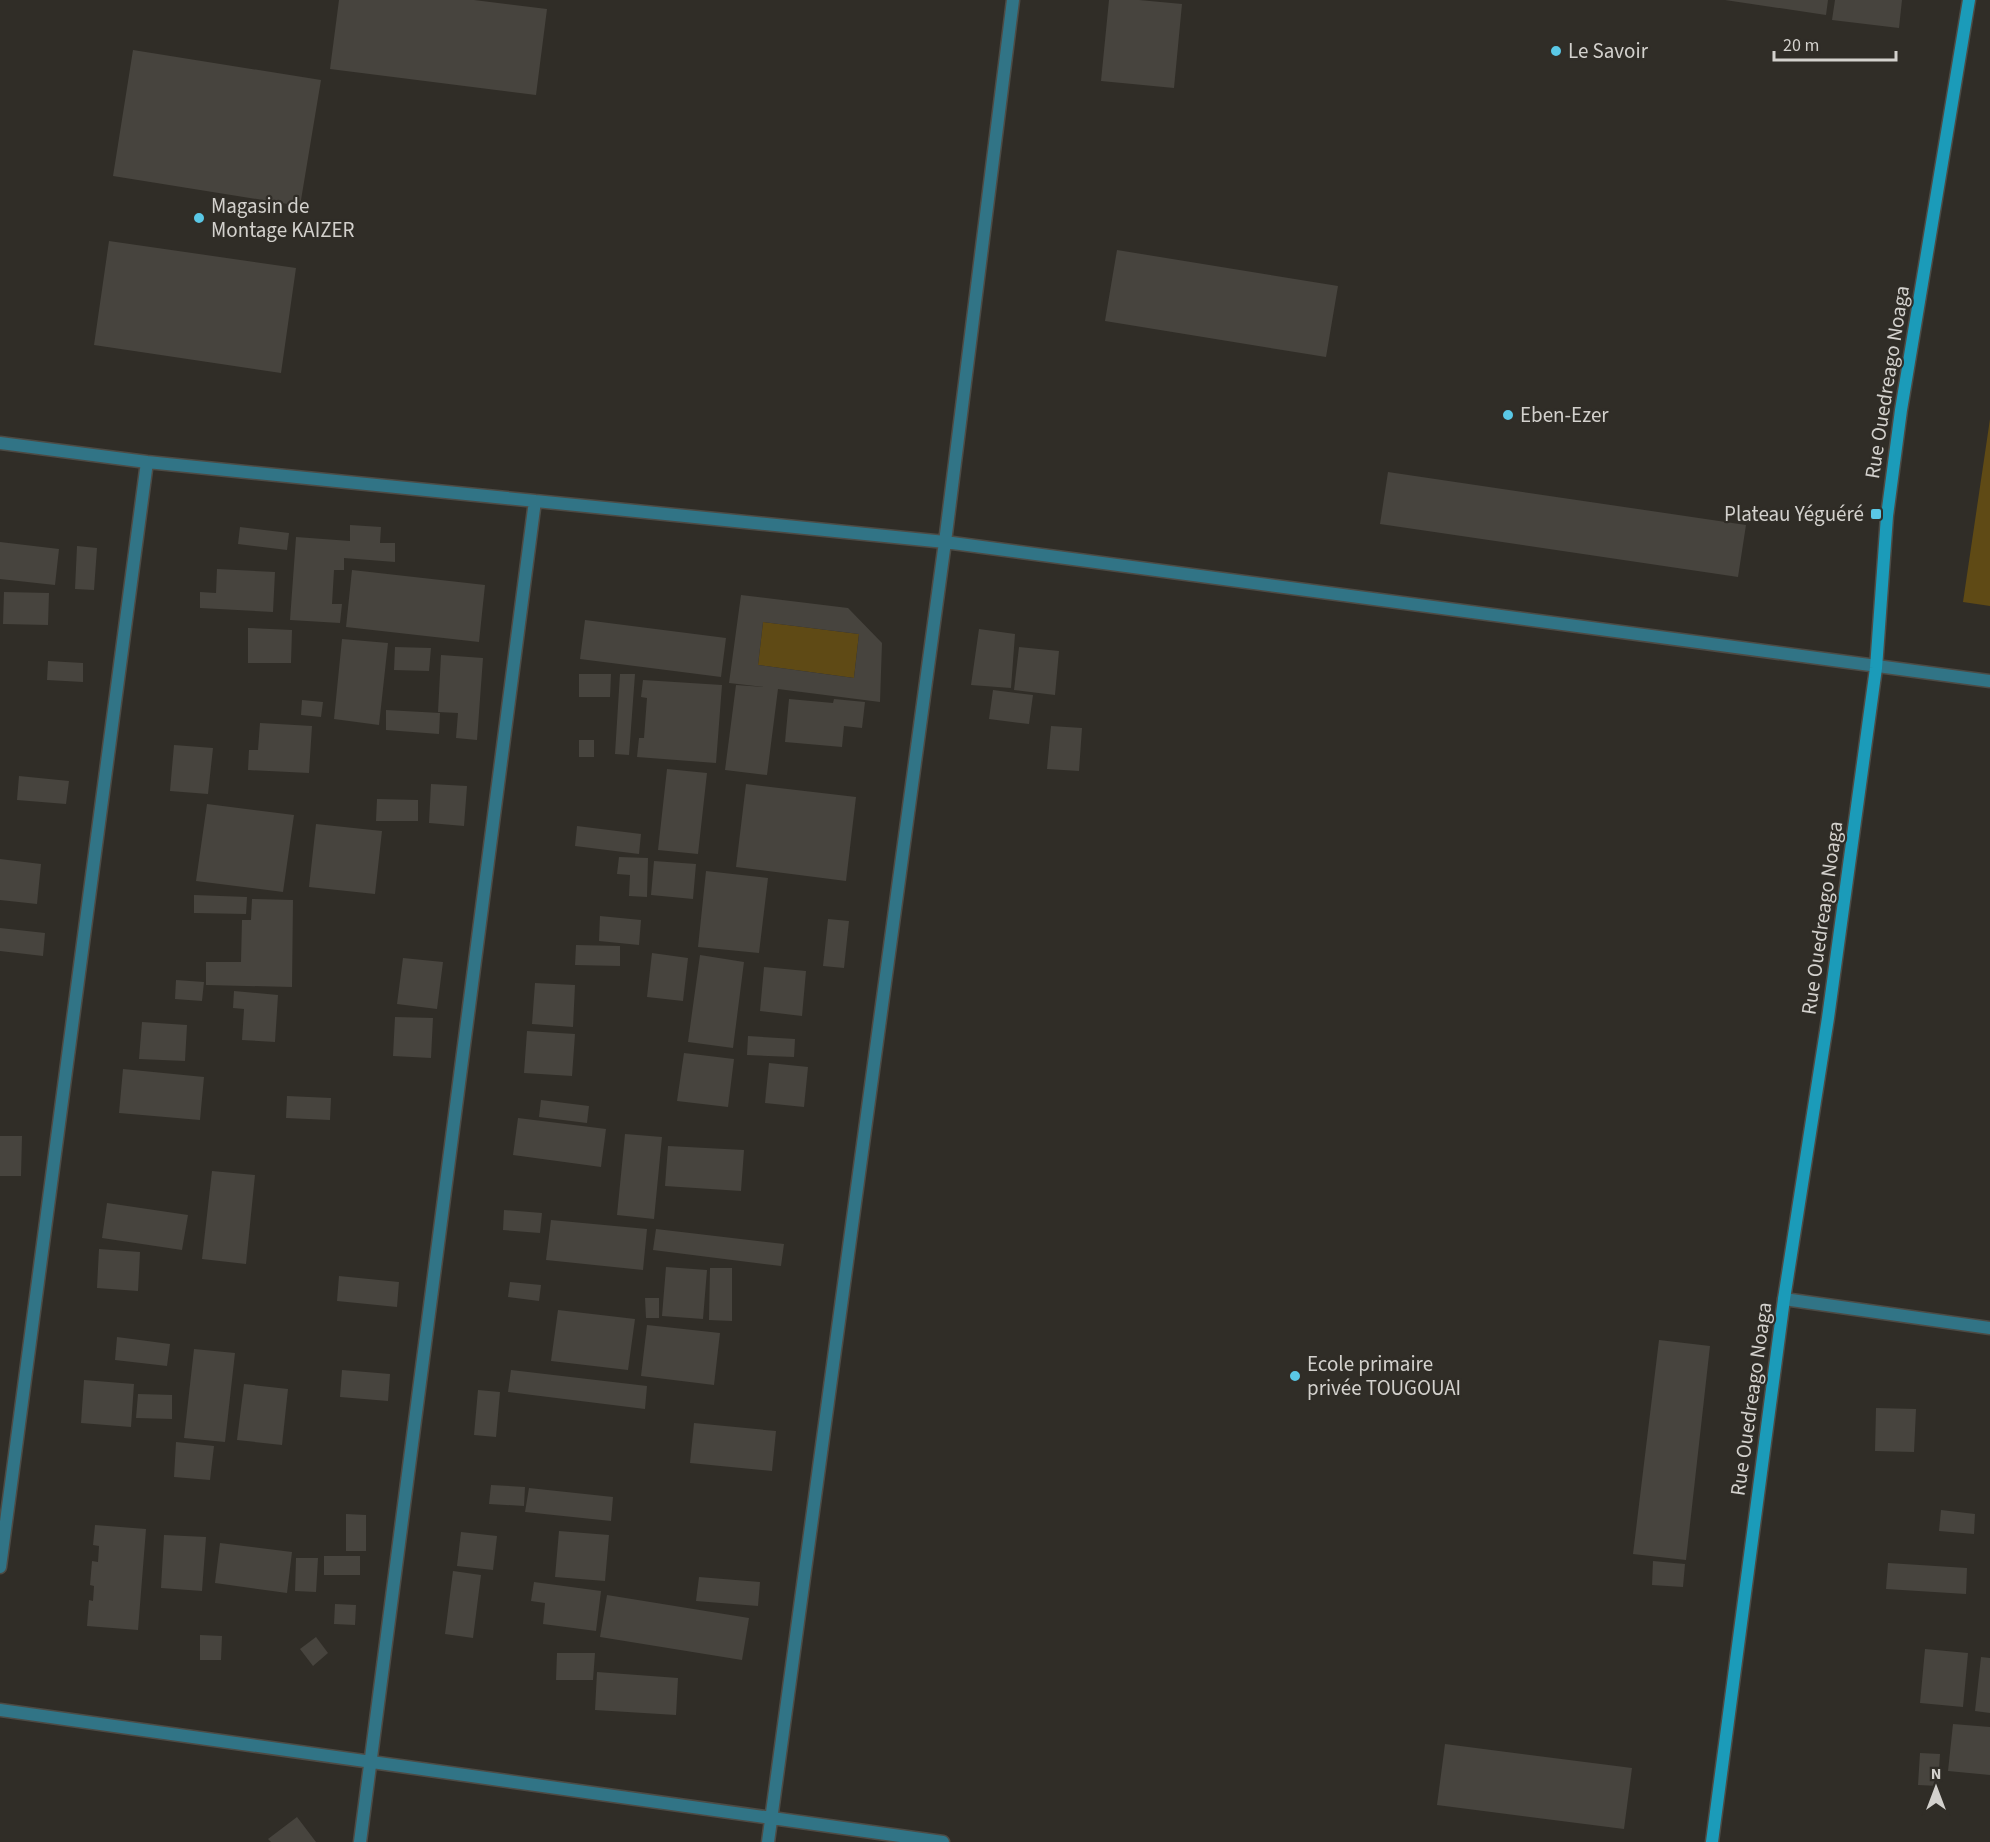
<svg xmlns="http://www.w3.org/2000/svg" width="1990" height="1842" font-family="'Source Sans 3',sans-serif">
  <rect width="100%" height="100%" fill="#302d27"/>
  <path fill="#5f4a15" d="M1990 419V606L1963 602Z
    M763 622 859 634 854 678 758 665Z"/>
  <path fill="#47443e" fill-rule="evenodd" d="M339 0H474L547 9 536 95 330 69Z
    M1109 0H1139L1182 4 1174 88 1101 81Z
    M1725 0H1828L1826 15Z
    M1835 0H1902L1899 28 1832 20Z
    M133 50 321 80 300 206 113 176Z
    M109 241 296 268 281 373 94 345Z
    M1117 250 1338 286 1326 357 1105 321Z
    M1388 472 1746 525 1738 577 1380 524Z
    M350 525 381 527 380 543H395V562L344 558V570H334L332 604H342L340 623 290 620 296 537 350 541Z
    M240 527 289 533 287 550 238 544Z
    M0 542 59 549 55 585 0 579Z
    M77 546 97 548 94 590 75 589Z
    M217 569 275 572 273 612 200 608V592L216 593Z
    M352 570 485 585 479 642 346 627Z
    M4 592 49 593 48 625 3 624Z
    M741 595 848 608 882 643 880 702 778 689 767 775 725 770 736 685 764 687 729 683ZM763 622 859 634 854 678 758 665Z
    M585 620 726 638 721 677 580 659Z
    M248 628 292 630 291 663H248Z
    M979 629 1015 634 1011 688 971 685Z
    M342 639 388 643 379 725 334 719Z
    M395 647 431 648 429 671 394 670Z
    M1019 647 1059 651 1055 695 1014 690Z
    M441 655 483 658 477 740 456 738 458 713 438 712Z
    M48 661 83 663V682L47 680Z
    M579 674H611L610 697H579Z
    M620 674H635L629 755 615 754Z
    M643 680 722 685 716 763 637 757 639 738H644L647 698 641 697Z
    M993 690 1033 695 1029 724 989 719Z
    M789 699 833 703 834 699 865 702 862 728 844 726 842 747 785 742Z
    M302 700 323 702 321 717 301 715Z
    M386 710 440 713 439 734 386 730Z
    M260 723 312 726 309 773 248 770 249 750H258Z
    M1051 726 1082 728 1079 771 1047 769Z
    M579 740H594V757H579Z
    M174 745 213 748 208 794 170 791Z
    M667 769 707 773 698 854 658 850Z
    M19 776 69 781 66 804 17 800Z
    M431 784 467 786 464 826 429 823Z
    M746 784 856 797 846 881 736 867Z
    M377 799 418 800V821H376Z
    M207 804 294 815 283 892 196 881Z
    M316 824 382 831 375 894 309 887Z
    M577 826 641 834 639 854 575 846Z
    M619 857 648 858 647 897 629 896 630 875 617 874Z
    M0 859 41 864 37 904 0 900Z
    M654 861 696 864 693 899 651 895Z
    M706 871 768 878 759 953 698 947Z
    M194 895 247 897 246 914 194 913Z
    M252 899 293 900 292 987 206 985V962H241L242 920H251Z
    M600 916 641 920 639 945 599 941Z
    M828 919 849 921 844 968 823 966Z
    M0 928 45 933 43 956 0 951Z
    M576 945 620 946V966L575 965Z
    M652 953 688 958 683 1001 647 997Z
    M700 955 744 962 733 1048 688 1042Z
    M403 958 443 962 437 1009 397 1004Z
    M764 967 806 971 802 1016 760 1011Z
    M176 980 204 982 202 1001 175 999Z
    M535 983 575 985 573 1027 532 1024Z
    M234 991 278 995 275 1042 242 1040 244 1009 233 1008Z
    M395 1017 433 1018 431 1058 393 1056Z
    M142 1022 187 1025 185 1061 139 1059Z
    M527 1031 575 1034 572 1076 524 1073Z
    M748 1036 795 1039 794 1057 747 1055Z
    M684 1053 734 1059 728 1107 677 1101Z
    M769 1063 808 1067 804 1107 765 1103Z
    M123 1069 204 1077 200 1120 119 1113Z
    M287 1096 331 1098 330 1120 286 1118Z
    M541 1100 589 1106 587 1123 539 1117Z
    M518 1118 606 1129 601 1167 513 1155Z
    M625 1134 662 1137 654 1219 617 1215Z
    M0 1136H22L21 1176H0Z
    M668 1146 744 1150 741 1191 665 1186Z
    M212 1171 255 1175 246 1264 202 1259Z
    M107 1203 188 1215 182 1250 102 1238Z
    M504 1210 542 1213 540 1233 503 1230Z
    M551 1220 647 1229 643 1270 546 1260Z
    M656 1229 784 1244 781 1266 653 1250Z
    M99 1249 140 1252 138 1291 97 1288Z
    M666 1267 707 1270 703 1319 662 1316Z
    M710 1268H732V1321L709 1320Z
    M339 1276 399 1282 397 1307 337 1301Z
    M510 1282 541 1285 539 1301 508 1297Z
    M645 1298H659V1318H646Z
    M558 1310 635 1319 628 1370 551 1361Z
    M647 1325 720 1333 714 1385 641 1376Z
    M117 1337 170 1344 167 1366 115 1360Z
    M1659 1340 1710 1346 1686 1560 1633 1554Z
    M194 1349 235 1353 225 1442 184 1438Z
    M342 1370 390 1374 388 1401 340 1397Z
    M511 1370 647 1386 645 1409 508 1392Z
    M84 1380 134 1384 131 1427 81 1423Z
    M244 1384 288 1389 282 1445 237 1440Z
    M478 1390 500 1392 496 1437 474 1435Z
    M138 1394 172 1395V1419L136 1418Z
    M1876 1408 1916 1409 1914 1452 1875 1451Z
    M694 1423 776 1431 772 1471 690 1463Z
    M176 1442 214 1446 210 1480 174 1477Z
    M491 1485 525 1487 524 1506 489 1504Z
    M529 1488 613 1497 611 1521 525 1512Z
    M1941 1510 1975 1514 1974 1534 1939 1531Z
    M346 1514 366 1515V1551H346Z
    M95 1525 146 1529 138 1630 87 1626 89 1600 93 1601 94 1586 90 1585 92 1561 98 1562 99 1546 93 1545Z
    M559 1531 609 1535 605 1581 555 1577Z
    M461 1532 497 1536 493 1570 457 1566Z
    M164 1535 206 1537 202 1591 161 1588Z
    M220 1543 292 1552 287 1593 215 1583Z
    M324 1556H360V1575H324Z
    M296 1558H318L316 1592 295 1591Z
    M1653 1561 1685 1564 1683 1587 1652 1585Z
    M1888 1563 1967 1568 1966 1594 1886 1589Z
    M453 1571 481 1575 473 1638 445 1634Z
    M699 1577 760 1582 758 1606 696 1601Z
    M534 1582 601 1591 596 1631 543 1624 545 1603 531 1601Z
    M607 1595 749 1618 742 1660 600 1637Z
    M335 1604 356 1605 355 1625 334 1624Z
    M200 1635 222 1636 221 1660H200Z
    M316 1637 328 1653 313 1666 300 1649Z
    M1925 1649 1968 1653 1963 1707 1920 1703Z
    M557 1653H595L593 1680H556Z
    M1981 1657 1990 1658V1713L1975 1711Z
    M597 1672 678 1678 676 1715 595 1710Z
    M1953 1724 1990 1727V1775L1948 1771Z
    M1445 1744 1632 1768 1624 1829 1437 1805Z
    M1920 1753 1940 1754 1938 1786 1918 1785Z
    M297 1817 316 1842H271L268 1839Z"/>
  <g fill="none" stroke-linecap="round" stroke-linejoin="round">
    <g stroke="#4d4b45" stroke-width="15">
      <path id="street" d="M0 443 147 462 945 542 1990 681
        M1784 1299 1990 1328
        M0 1567 147 462
        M0 1710 943 1842
        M360 1842 535 501
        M768 1842 945 542 1013 0"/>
    </g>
    <g stroke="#4d4b45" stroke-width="15">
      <path id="secondary" d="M1712 1842 1784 1299 1828 1018 1876 668 1887 516 1901 410 1969 0"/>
    </g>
    <use href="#street" stroke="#317486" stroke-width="12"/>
    <use href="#secondary" stroke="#1b9bb9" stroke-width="12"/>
  </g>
  <g fill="#5ac8e6" stroke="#302d27" stroke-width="2">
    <circle cx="1556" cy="51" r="6"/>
    <circle cx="199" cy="218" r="6"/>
    <circle cx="1508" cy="415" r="6"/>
    <rect x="1870" y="508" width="12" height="12" rx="3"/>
    <circle cx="1295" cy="1376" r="6"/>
  </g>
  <g text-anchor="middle" stroke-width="4.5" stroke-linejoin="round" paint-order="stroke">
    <g font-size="21" fill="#d3d1cd" stroke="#302d27" text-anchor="start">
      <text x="1568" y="58">Le Savoir</text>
      <text x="211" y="213">Magasin de<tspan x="211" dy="24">Montage KAIZER</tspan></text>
      <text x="1520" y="422">Eben-Ezer</text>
      <text x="1864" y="521" text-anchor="end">Plateau Yéguéré</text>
      <text x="1307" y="1371">Ecole primaire<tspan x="1307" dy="24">privée TOUGOUAI</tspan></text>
    </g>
    <g font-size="21" fill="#d3d1cd" stroke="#302d27">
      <text transform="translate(1887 382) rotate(-81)" y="7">Rue Ouedreago Noaga</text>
      <text transform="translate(1822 918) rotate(-82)" y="7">Rue Ouedreago Noaga</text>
      <text transform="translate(1751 1399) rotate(-82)" y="7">Rue Ouedreago Noaga</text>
    </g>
  </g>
  <g transform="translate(1936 1788)" stroke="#302d27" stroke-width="4.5" paint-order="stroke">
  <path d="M0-4.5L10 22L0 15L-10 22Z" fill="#d3d1cd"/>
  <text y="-9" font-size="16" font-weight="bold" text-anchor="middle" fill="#d3d1cd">N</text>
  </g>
  <path d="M1774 51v9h122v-9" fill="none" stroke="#d3d1cd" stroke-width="3"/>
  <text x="1783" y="51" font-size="18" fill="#d3d1cd" stroke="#302d27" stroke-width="4.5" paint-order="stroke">20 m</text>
</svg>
